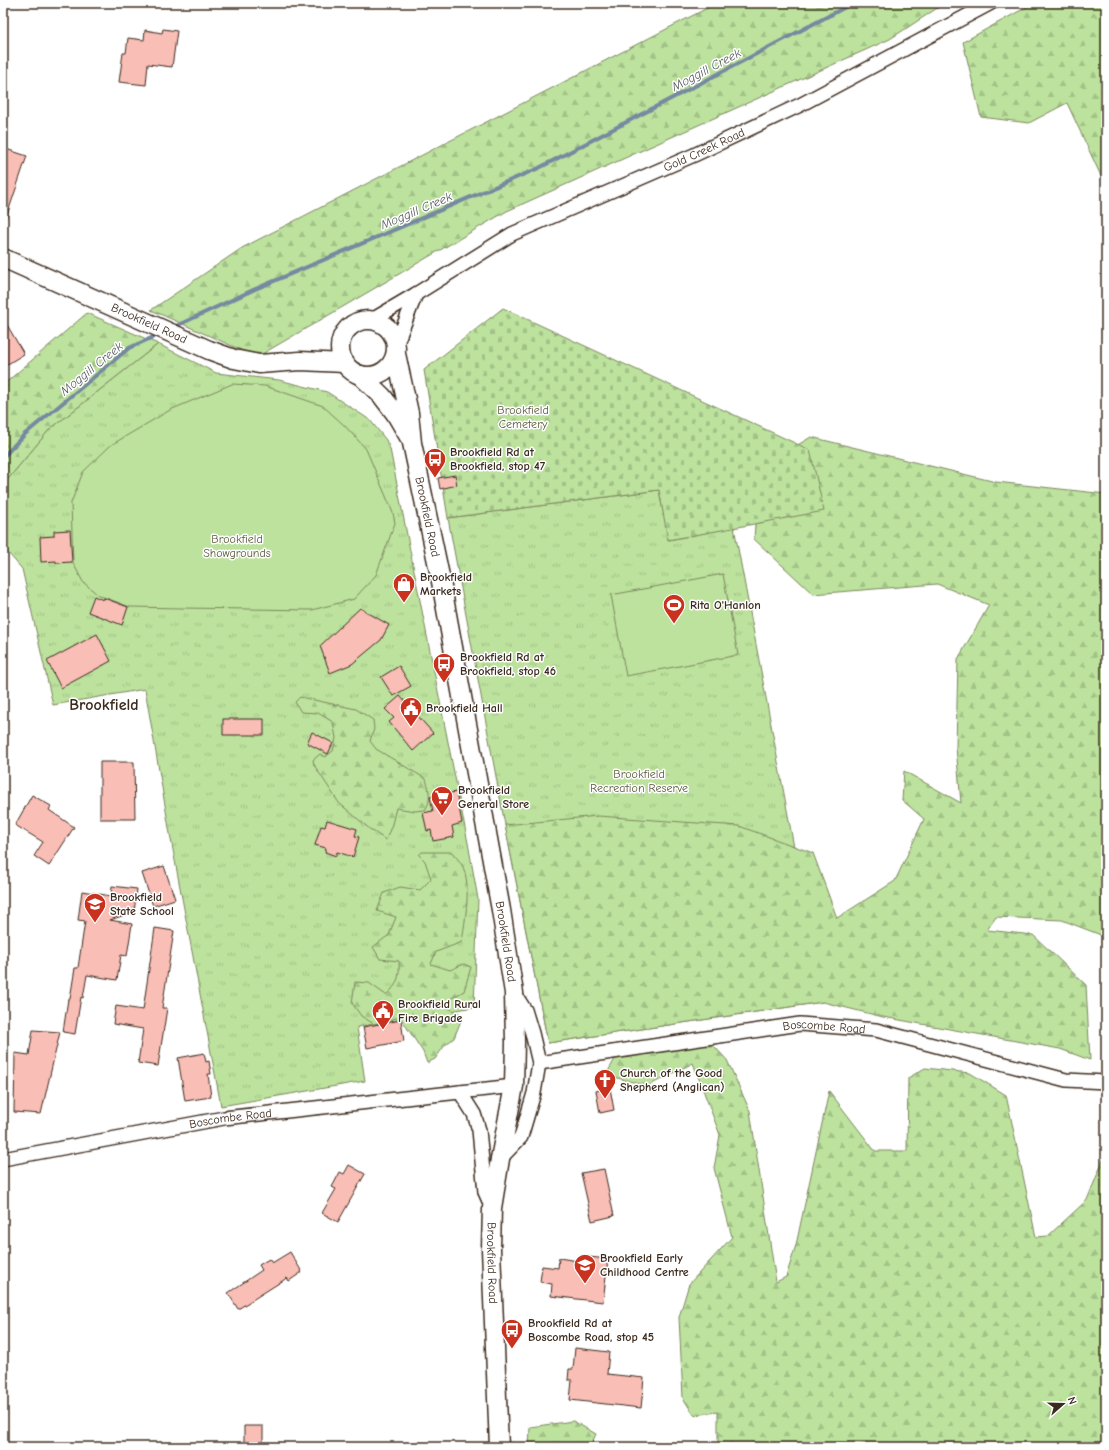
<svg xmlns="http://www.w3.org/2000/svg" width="1109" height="1450" font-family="'Comic Neue',sans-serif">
  <defs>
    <pattern id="grass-tufts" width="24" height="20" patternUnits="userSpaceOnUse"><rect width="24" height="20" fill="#bce29d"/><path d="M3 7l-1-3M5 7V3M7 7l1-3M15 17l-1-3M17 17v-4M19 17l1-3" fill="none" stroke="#a2c287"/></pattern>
    <pattern id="forest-firs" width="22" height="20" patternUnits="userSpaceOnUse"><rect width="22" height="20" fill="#bce29d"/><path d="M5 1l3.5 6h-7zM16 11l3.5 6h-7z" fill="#a2c287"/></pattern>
    <pattern id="cemetery-stones" width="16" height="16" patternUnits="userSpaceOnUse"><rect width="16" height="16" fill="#bce29d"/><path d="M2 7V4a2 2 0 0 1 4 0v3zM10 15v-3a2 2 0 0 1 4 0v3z" fill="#a2c287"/></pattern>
  </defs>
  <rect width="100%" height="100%" fill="#fff"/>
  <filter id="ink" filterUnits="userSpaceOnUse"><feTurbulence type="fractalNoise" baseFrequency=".025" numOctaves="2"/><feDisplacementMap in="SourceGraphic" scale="8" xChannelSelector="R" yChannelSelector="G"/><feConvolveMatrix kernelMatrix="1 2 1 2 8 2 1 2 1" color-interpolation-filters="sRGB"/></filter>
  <g filter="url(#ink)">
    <path fill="url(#grass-tufts)" stroke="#7c865e" d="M158 344 216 373 279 380 327 392 370 420 386 440 390 449 468 843 478 899 474 1007 357 1027 365 1081 221 1106 170 834 145 689 53 705 22 569 3 547V485L49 430Z
      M659 490 669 540 734 527 823 1002 548 1043 505 825 448 518Z"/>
    <path fill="url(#forest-firs)" stroke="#7c865e" d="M717 3H945L890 39 507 211 257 357 151 310 242 248Z
      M1034 3H1106V175L1101 176 1067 103 1029 123 981 117 963 42Z
      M87 313 158 344 49 430 3 485V385Z
      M811 437 996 482 1106 494V937L1062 920 996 917 987 930 1033 935 1086 985 1090 1060 1060 1049 883 1017 823 1002 548 1043 505 825 598 816 739 826 813 853 837 918 895 881 924 819 902 800 904 771 961 803 956 747 958 659 989 605 937 584 813 594 754 539 759 468Z
      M300 697 356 709 373 720 374 729 370 741 376 749 426 779C429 790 432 800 425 810L415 811 396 808 392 824 386 840 371 830 339 803 314 765 313 760 320 754 325 757 333 751 336 738 333 722 318 713 301 712 295 702Z
      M422 852H452C455 856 459 860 462 865 472 884 465 920 462 942L436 952 431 964 450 970 464 964 471 967 464 991 450 999 446 1007 459 1013 462 1018 454 1038 445 1045 435 1059 427 1063 423 1052 400 1017 374 1024 361 1016 352 1003 355 982 369 983 386 995C398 985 400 976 399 961L380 959 373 947 389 935 396 917 377 911 384 893 400 887 420 890 431 879 425 861 419 855Z
      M691 1038 712 1044 727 1060 750 1111 776 1282 786 1277 796 1245 829 1091 875 1151H907L908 1078 925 1068 970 1073 1006 1095 1036 1237 1048 1236 1087 1200 1104 1158 1103 1135 1106 1133V1447H718V1412L694 1415 683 1398 679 1317 689 1284 732 1237 714 1168 720 1135 693 1063 648 1086 606 1075 615 1059Z
      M573 1421 596 1434 590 1447H529L530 1427Z"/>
    <path fill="url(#cemetery-stones)" stroke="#7c865e" d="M503 308 810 450 824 511 668 540 659 490 448 518 424 370Z"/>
    <path fill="#bce29d" stroke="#7c865e" d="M232 384 265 386 323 406 345 426 366 449 393 513 395 523 376 575 354 599 312 610 182 608 130 607 98 595 83 582 73 563 71 503 83 472 111 445 170 410Z
      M723 574 738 655 626 676 611 595Z"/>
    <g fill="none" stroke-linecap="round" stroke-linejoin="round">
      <path stroke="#7589a0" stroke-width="4" d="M174 327 253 290 539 168 853 3
        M3 457 25 434 129 348 160 334"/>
    </g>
    <path fill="#f9beb6" stroke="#3b2a1e" d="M163 29 177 31 172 67 148 64 146 85 119 82 123 53H126L128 38 144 40 145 30 162 33Z
      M3 148 27 156 5 221 3 220Z
      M3 318 24 354 3 367Z
      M455 475 457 485 440 489 438 478Z
      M70 530 72 562 56 563V561L41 562 40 537 54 536V531Z
      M94 596 103 600 104 598 128 607 122 625 88 612Z
      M360 608 389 625 381 640 352 664 330 673 320 646Z
      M97 634 111 661 61 688 47 661Z
      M399 666 411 686 393 696 381 677Z
      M400 696 433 733 413 751 389 722 394 718 385 709Z
      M223 719H264V735H223Z
      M312 732 333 743 328 754 307 743Z
      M100 762H134L135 819H100Z
      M456 792 462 823 452 826 454 837 433 841 431 830 427 831 423 813 433 811 430 797Z
      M32 795 51 806 49 810 74 827 49 866 34 856 43 842 15 825Z
      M327 820 357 829 355 836 359 837 353 857 337 852 336 856 325 852 326 848 315 845 321 826 325 827Z
      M164 866 175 899 153 906 142 873Z
      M112 886 137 889 134 912 110 920 132 924 127 956 121 955 117 980 87 975 83 998 81 997 75 1034 63 1032 68 999H70L75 968H78L85 921 78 920 82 891 111 896Z
      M155 928 174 931 162 1008H167L158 1066 138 1063 143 1029 113 1024 116 1006 143 1010Z
      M401 1020 404 1041 367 1048 363 1027Z
      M33 1030 60 1032 41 1114 14 1112 15 1053 29 1055Z
      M204 1053 206 1062 209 1061 211 1074H208L211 1097 185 1101 178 1058Z
      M610 1088 614 1110 600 1113 596 1091Z
      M349 1165 365 1174 338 1222 322 1213 336 1189 332 1187 340 1172 344 1174Z
      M604 1169 614 1216 592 1221 581 1173Z
      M290 1252 302 1272 289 1281 287 1278 238 1309 228 1293 262 1270 259 1265 269 1259 272 1263Z
      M579 1256 608 1259 603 1302 551 1296 552 1284 540 1282 542 1266 558 1268 559 1258 578 1261Z
      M575 1348 609 1352 607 1374 644 1378 641 1408 570 1400 572 1380H568L569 1369H573Z
      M244 1426H263V1447H244Z"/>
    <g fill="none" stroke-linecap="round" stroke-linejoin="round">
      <g stroke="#3b2a1e" stroke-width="16">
        <g id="minor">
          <path id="s1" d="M372 320 416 294 512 234 694 155 800 105 991 3"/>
          <path d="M396 345 416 294"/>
          <path id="s2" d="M539 1063 800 1024 876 1030 1066 1080 1106 1082"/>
          <path d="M460 1092 474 1114 479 1130 485 1192 492 1208"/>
          <path id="s3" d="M3 1159 224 1118 514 1086"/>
          <path d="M500 1159 521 1137 534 1093 539 1063 532 1033 525 1010 514 993"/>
        </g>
      </g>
      <g stroke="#3b2a1e" stroke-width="21">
        <g id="secondary">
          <path id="s4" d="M3 258 209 350 234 359 259 364 300 361 345 363"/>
          <circle cx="368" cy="348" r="28"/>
          <path id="s5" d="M396 354 409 413 412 443 440 576 501 910 514 993 515 1043 514 1086 500 1159 492 1208 491 1249 499 1447"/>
          <path d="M360 375 382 396 395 413 409 437"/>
        </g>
      </g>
      <use href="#minor" stroke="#fff" stroke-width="13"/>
      <use href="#secondary" stroke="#fff" stroke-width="18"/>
    </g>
  </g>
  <defs>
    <g id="bus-pin" transform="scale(1.15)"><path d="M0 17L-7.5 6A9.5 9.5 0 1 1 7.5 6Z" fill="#c8321e" stroke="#fff"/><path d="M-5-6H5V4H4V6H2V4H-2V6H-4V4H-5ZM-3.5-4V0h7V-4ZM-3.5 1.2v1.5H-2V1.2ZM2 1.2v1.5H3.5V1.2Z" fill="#fff"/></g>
    <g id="shop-pin" transform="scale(1.15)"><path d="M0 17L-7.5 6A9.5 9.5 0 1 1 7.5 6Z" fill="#c8321e" stroke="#fff"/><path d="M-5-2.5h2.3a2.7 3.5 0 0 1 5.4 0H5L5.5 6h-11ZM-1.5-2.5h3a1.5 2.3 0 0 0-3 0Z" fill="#fff"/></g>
    <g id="stadium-pin" transform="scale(1.15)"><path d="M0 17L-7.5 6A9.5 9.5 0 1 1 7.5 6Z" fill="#c8321e" stroke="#fff"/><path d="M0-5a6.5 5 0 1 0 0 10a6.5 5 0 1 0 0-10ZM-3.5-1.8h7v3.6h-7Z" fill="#fff"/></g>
    <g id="civic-pin" transform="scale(1.15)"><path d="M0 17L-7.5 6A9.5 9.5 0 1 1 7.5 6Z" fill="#c8321e" stroke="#fff"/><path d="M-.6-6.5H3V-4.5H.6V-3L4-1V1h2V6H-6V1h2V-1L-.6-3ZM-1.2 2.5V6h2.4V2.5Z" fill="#fff"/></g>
    <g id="supermarket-pin" transform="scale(1.15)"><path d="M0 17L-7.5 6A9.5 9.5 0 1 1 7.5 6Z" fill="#c8321e" stroke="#fff"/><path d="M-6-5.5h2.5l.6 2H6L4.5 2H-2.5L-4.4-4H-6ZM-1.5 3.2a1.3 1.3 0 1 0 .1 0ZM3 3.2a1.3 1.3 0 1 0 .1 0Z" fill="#fff"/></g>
    <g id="school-pin" transform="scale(1.15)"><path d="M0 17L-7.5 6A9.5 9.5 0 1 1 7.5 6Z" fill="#c8321e" stroke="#fff"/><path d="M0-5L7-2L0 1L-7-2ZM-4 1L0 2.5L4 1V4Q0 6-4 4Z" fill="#fff"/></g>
    <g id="church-pin" transform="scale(1.15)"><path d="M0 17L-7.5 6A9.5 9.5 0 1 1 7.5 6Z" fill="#c8321e" stroke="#fff"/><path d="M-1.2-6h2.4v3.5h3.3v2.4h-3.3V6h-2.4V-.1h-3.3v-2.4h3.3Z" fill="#fff"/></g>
  </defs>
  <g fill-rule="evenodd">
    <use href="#bus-pin" x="435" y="459"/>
    <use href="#shop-pin" x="404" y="584"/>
    <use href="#stadium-pin" x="674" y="605"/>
    <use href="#bus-pin" x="444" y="664"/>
    <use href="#civic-pin" x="411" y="708"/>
    <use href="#supermarket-pin" x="442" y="797"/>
    <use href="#school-pin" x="95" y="904"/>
    <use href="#civic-pin" x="383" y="1011"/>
    <use href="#church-pin" x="605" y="1080"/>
    <use href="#school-pin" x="585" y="1265"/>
    <use href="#bus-pin" x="512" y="1330"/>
  </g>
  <g text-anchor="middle" stroke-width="3" stroke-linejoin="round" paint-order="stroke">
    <g font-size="12" fill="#3b2a1e" stroke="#fff">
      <text dy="4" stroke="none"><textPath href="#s1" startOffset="374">Gold Creek Road</textPath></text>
      <text dy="4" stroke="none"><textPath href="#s4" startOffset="160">Brookfield Road</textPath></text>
      <text dy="4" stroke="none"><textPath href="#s5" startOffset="166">Brookfield Road</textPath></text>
      <text dy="4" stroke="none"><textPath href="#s5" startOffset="598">Brookfield Road</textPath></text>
      <text dy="4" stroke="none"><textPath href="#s2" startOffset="288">Boscombe Road</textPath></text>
      <text dy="4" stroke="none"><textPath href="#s3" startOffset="231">Boscombe Road</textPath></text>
      <text dy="4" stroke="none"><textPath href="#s5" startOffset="922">Brookfield Road</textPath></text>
    </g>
    <g font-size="12" fill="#5b583e" stroke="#fff">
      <text x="523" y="414">Brookfield<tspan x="523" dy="14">Cemetery</tspan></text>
      <text x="237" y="543">Brookfield<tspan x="237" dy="14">Showgrounds</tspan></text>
      <text x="639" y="778">Brookfield<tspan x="639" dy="14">Recreation Reserve</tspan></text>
    </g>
    <g font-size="12" font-weight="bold" fill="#3b2a1e" stroke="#fff" text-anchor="start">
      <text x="450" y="456">Brookfield Rd at<tspan x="450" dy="14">Brookfield, stop 47</tspan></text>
      <text x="420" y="581">Brookfield<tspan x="420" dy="14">Markets</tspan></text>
      <text x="690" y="609">Rita O'Hanlon</text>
      <text x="460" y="661">Brookfield Rd at<tspan x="460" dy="14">Brookfield, stop 46</tspan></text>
      <text x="426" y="712">Brookfield Hall</text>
      <text x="458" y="794">Brookfield<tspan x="458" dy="14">General Store</tspan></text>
      <text x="110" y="901">Brookfield<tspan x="110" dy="14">State School</tspan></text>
      <text x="398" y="1008">Brookfield Rural<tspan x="398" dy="14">Fire Brigade</tspan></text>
      <text x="620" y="1077">Church of the Good<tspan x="620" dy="14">Shepherd (Anglican)</tspan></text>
      <text x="600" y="1262">Brookfield Early<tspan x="600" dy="14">Childhood Centre</tspan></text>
      <text x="528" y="1327">Brookfield Rd at<tspan x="528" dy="14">Boscombe Road, stop 45</tspan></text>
    </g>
    <g font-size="13" font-style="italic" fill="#585a5f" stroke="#fff">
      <text transform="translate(706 69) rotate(-28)" y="5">Moggill Creek</text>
      <text transform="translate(416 210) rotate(-23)" y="5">Moggill Creek</text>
      <text transform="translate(91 368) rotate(-39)" y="5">Moggill Creek</text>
    </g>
    <g font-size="16" font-weight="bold" fill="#3b2a1e" stroke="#fff">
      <text x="104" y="710">Brookfield</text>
    </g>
  </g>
  <rect width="1109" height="1450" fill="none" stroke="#fff" stroke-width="16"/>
  <rect x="8" y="8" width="1093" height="1434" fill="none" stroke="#3b2a1e" stroke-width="1.5" filter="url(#ink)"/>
  <g transform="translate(1063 1404) rotate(70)" stroke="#ffffff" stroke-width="3" paint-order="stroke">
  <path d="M0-3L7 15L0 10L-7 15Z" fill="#3b2a1e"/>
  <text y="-6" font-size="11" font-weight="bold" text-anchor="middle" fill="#3b2a1e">N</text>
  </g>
</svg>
